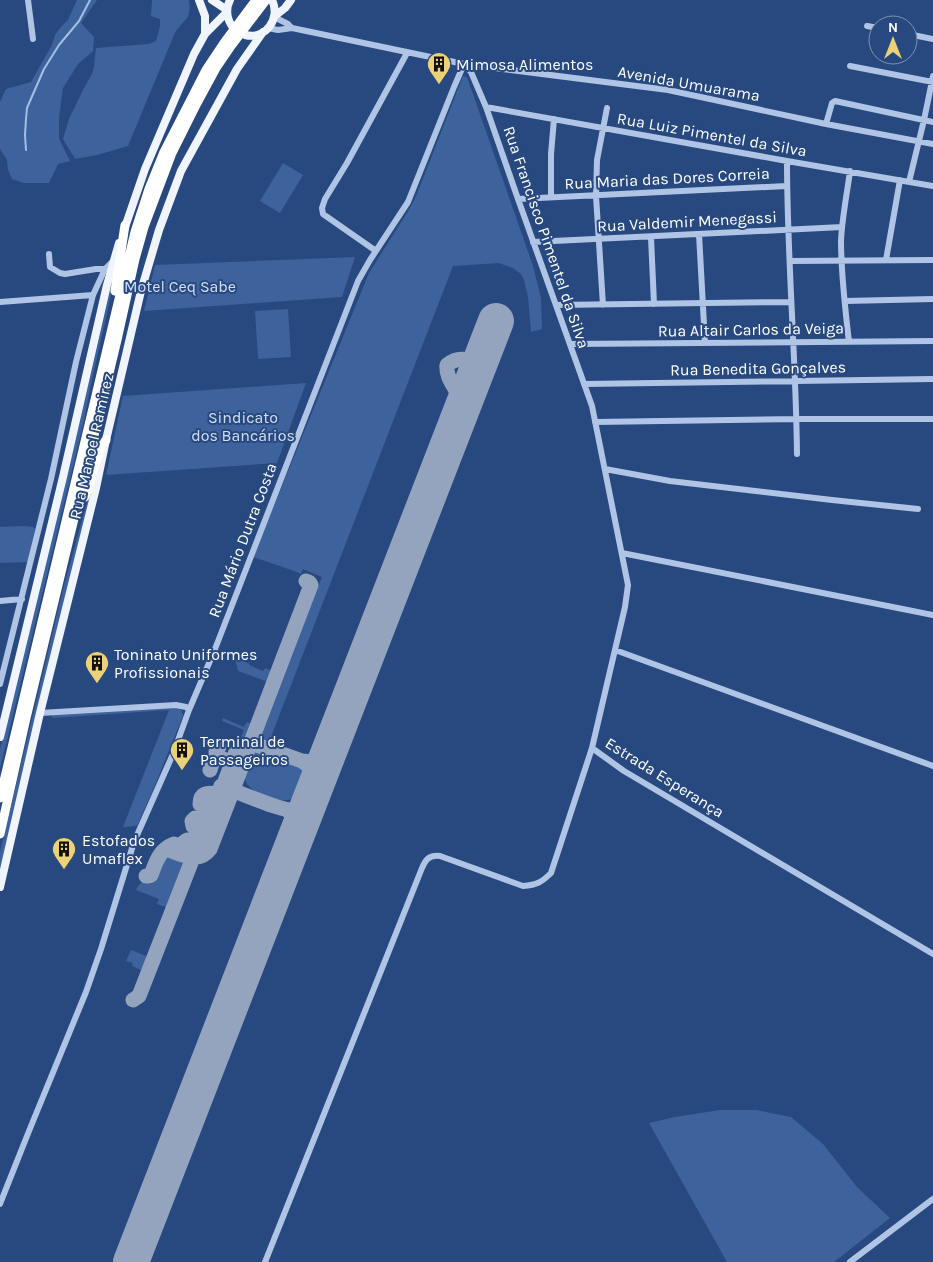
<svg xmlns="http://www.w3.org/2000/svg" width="933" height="1262" font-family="Karla,sans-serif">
  <rect width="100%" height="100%" fill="#28497f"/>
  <path fill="#3d629c" d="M77 0H97L81 23 94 37 93 51 78 64 63 88 59 118V139L70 161 58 164 49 183H24L12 179 8 170 7 160 0 149V102L6 89 31 82 52 45 55 35 60 28 68 20Z
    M152 0H189C192 22 182 19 174 35L128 146 97 155 75 159 63 139 69 119 83 90 92 74 94 67 96 48 148 44 156 41 160 26V19L151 16Z
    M463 76 467 77 533 266 541 298 542 329 531 332 528 297 524 280 521 274 513 268 499 263 453 266 269 742 266 743 261 740 262 734 322 577 303 569 301 574C285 567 269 563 253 557L369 273 410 208 417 194Z
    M283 163 303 175 280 213 260 201Z
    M355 257 342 297 144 311 155 265Z
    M116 266H117C107 318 93 369 84 421L0 769V749L80 421Z
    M288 309 291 357 258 359 255 311Z
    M306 383 277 463 106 475 123 396Z
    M98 463 0 874V852L63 589 93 480Z
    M24 526 33 527 35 529 28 562 0 563V527Z
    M235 658 250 664 249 665 263 671 265 668 275 672 271 683 238 671Z
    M175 706 181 709 183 716 155 785 137 826 123 827 169 710 53 718 50 714Z
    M223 718 244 727 247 722 254 725 245 750 228 743 229 739 239 742 244 730 222 721Z
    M254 748 309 769C306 778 304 790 296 797 287 805 258 796 250 787 247 785 245 781 245 777 244 770 251 755 254 748Z
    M164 854H170L187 861 168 908 157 904 159 899 136 890 138 886 143 881 151 884Z
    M131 950 149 957 143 971 132 966 133 963 126 961Z
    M720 1110H756L791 1117 823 1144 857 1187 890 1218 834 1262H727L649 1123 675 1117Z"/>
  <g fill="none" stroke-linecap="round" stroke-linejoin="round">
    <path stroke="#a4bfe5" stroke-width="2" d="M26 150 25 135 26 119 27 108 30 101 44 69 59 45 79 21 90 0"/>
    <path stroke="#94a4bf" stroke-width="15" d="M462 410C463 392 445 382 447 365 458 356 467 359 480 364
      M251 743 302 761 314 762 326 759
      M219 747 216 752 218 757 240 766
      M302 761 312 768 318 780
      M210 770 213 760 218 757
      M216 794C208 792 200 793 200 804L212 809 214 813 219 816
      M228 802 227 797 228 792 231 789 237 792 235 789V784L311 585 309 582 306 581
      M287 810C296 816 298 822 298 832
      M201 827H197L193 826 192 821 195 818 211 824 215 827
      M183 846V843L187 840H191L194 843
      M169 850C182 855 199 864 210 849L231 795 234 792H237C248 796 285 812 295 810 302 809 307 805 311 799
      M146 876H149L151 875C156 862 159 850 174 844
      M133 1000 139 996 221 786 224 784 237 749"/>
    <path stroke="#94a4bf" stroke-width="36" d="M131 1262 496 321"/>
    <path stroke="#b0c5e5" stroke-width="6" d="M28 0 33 39
      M274 17 288 24 292 28
      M867 26 878 28
      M268 28 278 30 292 28 464 64 668 90 826 124 933 144
      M908 34 933 39
      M850 66 933 82
      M486 107 787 161 933 186
      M826 124 832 103 835 101 933 122
      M787 161C787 259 796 356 797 454
      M909 182 924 120 933 76
      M551 197V154L554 119
      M518 199 787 186
      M699 234 705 343
      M651 237 654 304
      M533 242 842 227
      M376 251 323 214 322 208 325 199 347 163 407 53
      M49 254 50 267 60 273 65 274 96 269H105
      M886 260 900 180
      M790 261 933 260
      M845 301 933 299
      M0 302 93 295
      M556 305 791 302
      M603 305 596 196 597 160 607 108
      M849 342C845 308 841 274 841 241 842 218 847 194 850 171
      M570 344 933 341
      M584 384 933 379
      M595 422 797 419H933
      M605 469 670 481 832 500 918 509
      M622 553 933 615
      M0 601 22 599
      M615 650 933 766
      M0 684 51 479 76 362 93 295 105 269 114 260
      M189 710 215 649 358 281 370 260 408 202 454 87 464 64 471 72 486 107 518 199 592 406 628 585 625 607 592 748 624 771 933 954
      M0 1204 29 1131 86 992 101 949 134 842 173 754 189 710 186 707 176 705 40 713
      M265 1262 422 868C426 859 429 855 440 856L523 886C537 885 542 882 551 873L592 748
      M850 1262 933 1199"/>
    <path stroke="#f0f4fd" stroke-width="8" d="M199 0 205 16V34
      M212 0 227 10
      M230 0C223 14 230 31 245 35 266 40 281 18 272 0
      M275 16 285 8 291 0
      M124 230 145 169 194 54 205 34 227 12
      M0 737 63 477 107 285 119 243
      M0 887 40 713 96 488 106 440 141 291 159 230 181 171 237 69 263 32"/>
    <path stroke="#fff" stroke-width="9" d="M115 291 125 225
      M85 497 101 446 106 440
      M0 798 135 232 149 189 164 152 206 70 224 43 256 0
      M0 834 26 718 117 340 135 259 144 227 172 153 197 103 216 68 231 46 266 0"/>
  </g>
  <defs>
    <g id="building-pin" transform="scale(1.25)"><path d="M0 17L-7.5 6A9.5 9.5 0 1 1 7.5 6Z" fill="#ecd176" stroke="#28497f"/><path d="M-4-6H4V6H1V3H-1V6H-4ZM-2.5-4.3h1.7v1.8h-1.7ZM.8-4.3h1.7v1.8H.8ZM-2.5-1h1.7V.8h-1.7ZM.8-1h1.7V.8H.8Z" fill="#111"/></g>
  </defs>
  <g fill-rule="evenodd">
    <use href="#building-pin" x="439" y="64"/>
    <use href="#building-pin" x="97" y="663"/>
    <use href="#building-pin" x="182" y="750"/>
    <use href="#building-pin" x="64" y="849"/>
  </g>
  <g text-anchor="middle" stroke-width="4" stroke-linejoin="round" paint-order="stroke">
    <g font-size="16" fill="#fff" stroke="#28497f" text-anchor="start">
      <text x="456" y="70">Mimosa Alimentos</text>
      <text x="114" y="660">Toninato Uniformes<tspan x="114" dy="18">Profissionais</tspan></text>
      <text x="200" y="747">Terminal de<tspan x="200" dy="18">Passageiros</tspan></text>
      <text x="82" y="846">Estofados<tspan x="82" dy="18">Umaflex</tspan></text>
    </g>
    <g font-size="16" fill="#fff" stroke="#28497f">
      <text transform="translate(689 83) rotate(10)" y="6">Avenida Umuarama</text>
      <text transform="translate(712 134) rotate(10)" y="6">Rua Luiz Pimentel da Silva</text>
      <text transform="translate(667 178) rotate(-3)" y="6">Rua Maria das Dores Correia</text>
      <text transform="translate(687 221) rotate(-3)" y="6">Rua Valdemir Menegassi</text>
      <text transform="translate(547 237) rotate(71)" y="6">Rua Francisco Pimentel da Silva</text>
      <text transform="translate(751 329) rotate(-1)" y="6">Rua Altair Carlos da Veiga</text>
      <text transform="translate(758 368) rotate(-1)" y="6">Rua Benedita Gonçalves</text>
      <text transform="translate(91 446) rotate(-77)" y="6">Rua Manoel Ramirez</text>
      <text transform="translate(242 540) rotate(-69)" y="6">Rua Mário Dutra Costa</text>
      <text transform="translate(665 777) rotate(32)" y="6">Estrada Esperança</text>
    </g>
    <g font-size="16" fill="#d2e0f4" stroke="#28497f">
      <text x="180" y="292">Motel Ceq Sabe</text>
      <text x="243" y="423">Sindicato<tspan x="243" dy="18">dos Bancários</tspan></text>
    </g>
  </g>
  <g transform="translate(893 40)"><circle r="24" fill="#28497f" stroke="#7e92b2"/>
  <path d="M0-4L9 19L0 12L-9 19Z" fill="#ecd176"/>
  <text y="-8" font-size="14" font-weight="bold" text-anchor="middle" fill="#ffffff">N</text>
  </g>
</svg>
